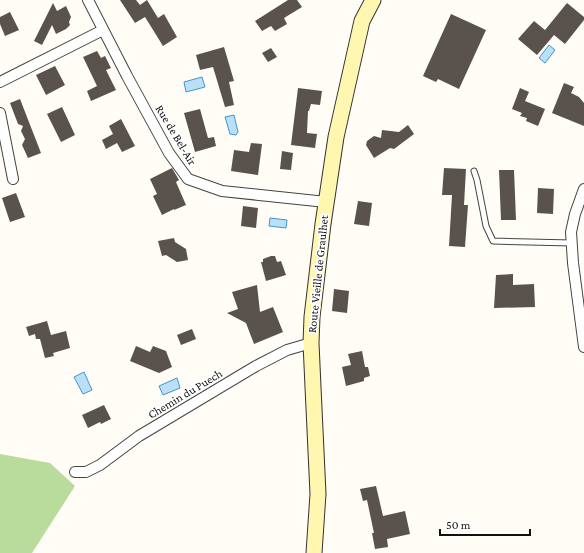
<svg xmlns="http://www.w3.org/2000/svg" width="584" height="553" font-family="'Crimson Pro',serif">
  <rect width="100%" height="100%" fill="#fffdf5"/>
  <path fill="#b9dc9c" d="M0 454 50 463 75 486 32 553H0Z"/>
  <path fill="#b9e0f7" stroke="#3f96cf" d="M549 45 555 50 545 63 539 58Z
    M202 77 205 87 186 92 184 82Z
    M234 115 238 132 236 135 230 134 225 117Z
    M270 218 287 220 286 228 269 226Z
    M84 372 92 390 83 394 74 377Z
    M177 378 180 388 163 395 159 386Z"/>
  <path fill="#5a524d" d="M120 0H136L140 5 147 0 158 18 164 14 177 37 163 46 145 17 135 23Z
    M288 0H297L302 7 284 18 287 24 275 31 271 26 262 31 255 21Z
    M53 3 57 11 66 6 71 17 69 22 70 25 66 29 56 34 52 25 42 45 34 41Z
    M567 3 584 17V20L565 44 554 35 537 55 518 39 534 21 545 30Z
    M10 12 19 30 5 36 0 24V17Z
    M451 14 486 30 459 89 438 79 436 82 423 76Z
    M224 47 234 81 229 82 234 105 225 107 213 67 200 70 196 55Z
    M271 48 277 57 268 62 262 53Z
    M97 51 101 58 105 56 111 68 106 70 116 90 91 101 87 91 97 86 83 57Z
    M55 66 65 85 46 95 36 75Z
    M564 83 574 87 571 93 579 97 584 103V126L552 113Z
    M298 88 322 91 320 105 311 104 309 111H308L307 133 317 134 315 148 291 145Z
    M520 88 529 92 525 101 545 109 538 126 526 121 527 118 520 116 522 113 512 109Z
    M20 99 41 153 28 158 22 145 25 139 21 131 23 126 18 124 10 103Z
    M62 107 75 135 61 142 47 114Z
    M200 109 208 138 214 137 216 146 195 152 184 113Z
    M121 119 135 146 122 152 117 143 106 149 102 140 113 134 109 126Z
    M408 125 414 134 394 149 390 148 374 158 366 145 367 141 374 136 381 138 382 130 399 132Z
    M251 143 262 144 258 175 231 171 234 150 249 152Z
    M282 151 293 153 291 170 280 169Z
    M172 168 179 180 176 182 186 205 174 210V209L162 215 153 196 157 194 150 179Z
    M444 168 466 169 464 205H468L465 247 449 246 452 195H442Z
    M499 170H514L516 220H501Z
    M538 188 554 189 553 214 537 213Z
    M16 193 25 217 10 222 2 198Z
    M358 201 372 203 369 226 354 224Z
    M243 206 258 208 256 228 241 226Z
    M174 238 175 242 186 249 188 260 177 262 166 255 162 256 158 241Z
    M271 256H275L277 262 281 261 286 275 266 281 261 262H263V259Z
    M513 274V285L534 284 535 307 494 308 496 275Z
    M257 285 260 312 273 307 283 332 254 344 246 323 227 313 238 309 232 292Z
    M334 289 349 291 347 313 332 311Z
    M47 321 51 335 66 331 70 348 53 353 54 356 45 358 40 339H36L35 334 29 336 26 327Z
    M192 329 196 339 181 345 177 335Z
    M136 346 150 352 153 346 166 351 172 367 159 373 130 361Z
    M362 351 365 367H368L370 376 364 378V381L346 386 342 367 351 365 348 354Z
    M104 405 111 419 101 424 100 422 88 428 82 415Z
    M376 486 383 516 405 511 410 534 387 539 388 547 375 549 372 533H374L367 500 363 501 360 489Z"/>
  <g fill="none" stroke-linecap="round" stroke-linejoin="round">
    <g stroke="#444" stroke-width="7">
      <path id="service" d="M474 171 477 180 486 226 493 241 572 243"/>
    </g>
    <g stroke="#444" stroke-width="12">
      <path id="minor" d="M88 0 127 76 169 153 188 179 222 191 326 202
        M0 82 103 30
        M0 113 13 179
        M584 189 575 214 571 232 573 263 584 347
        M75 472H86L100 465 139 436 256 366 287 350 311 343"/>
    </g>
    <g stroke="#333" stroke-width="17">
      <path id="secondary" d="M314 553 318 494 313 387 311 343 312 317 323 224 336 137 362 21 373 0"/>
    </g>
    <use href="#service" stroke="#fff" stroke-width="5"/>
    <use href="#minor" stroke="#fff" stroke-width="10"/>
    <use href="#secondary" stroke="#fff6b0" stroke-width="15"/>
  </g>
  <g text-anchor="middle" stroke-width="4" stroke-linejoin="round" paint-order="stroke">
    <g font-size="12" fill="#111" stroke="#fff">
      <text transform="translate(176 135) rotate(59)" y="4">Rue de Bel-Air</text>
      <text transform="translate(318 274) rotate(-84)" y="4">Route Vieille de Graulhet</text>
      <text transform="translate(185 394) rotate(-31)" y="4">Chemin du Puech</text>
    </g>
  </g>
  <path d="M440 529v6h90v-6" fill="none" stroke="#111111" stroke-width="2"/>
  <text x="446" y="529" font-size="12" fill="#111111" stroke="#ffffff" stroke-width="3" paint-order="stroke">50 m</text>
</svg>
